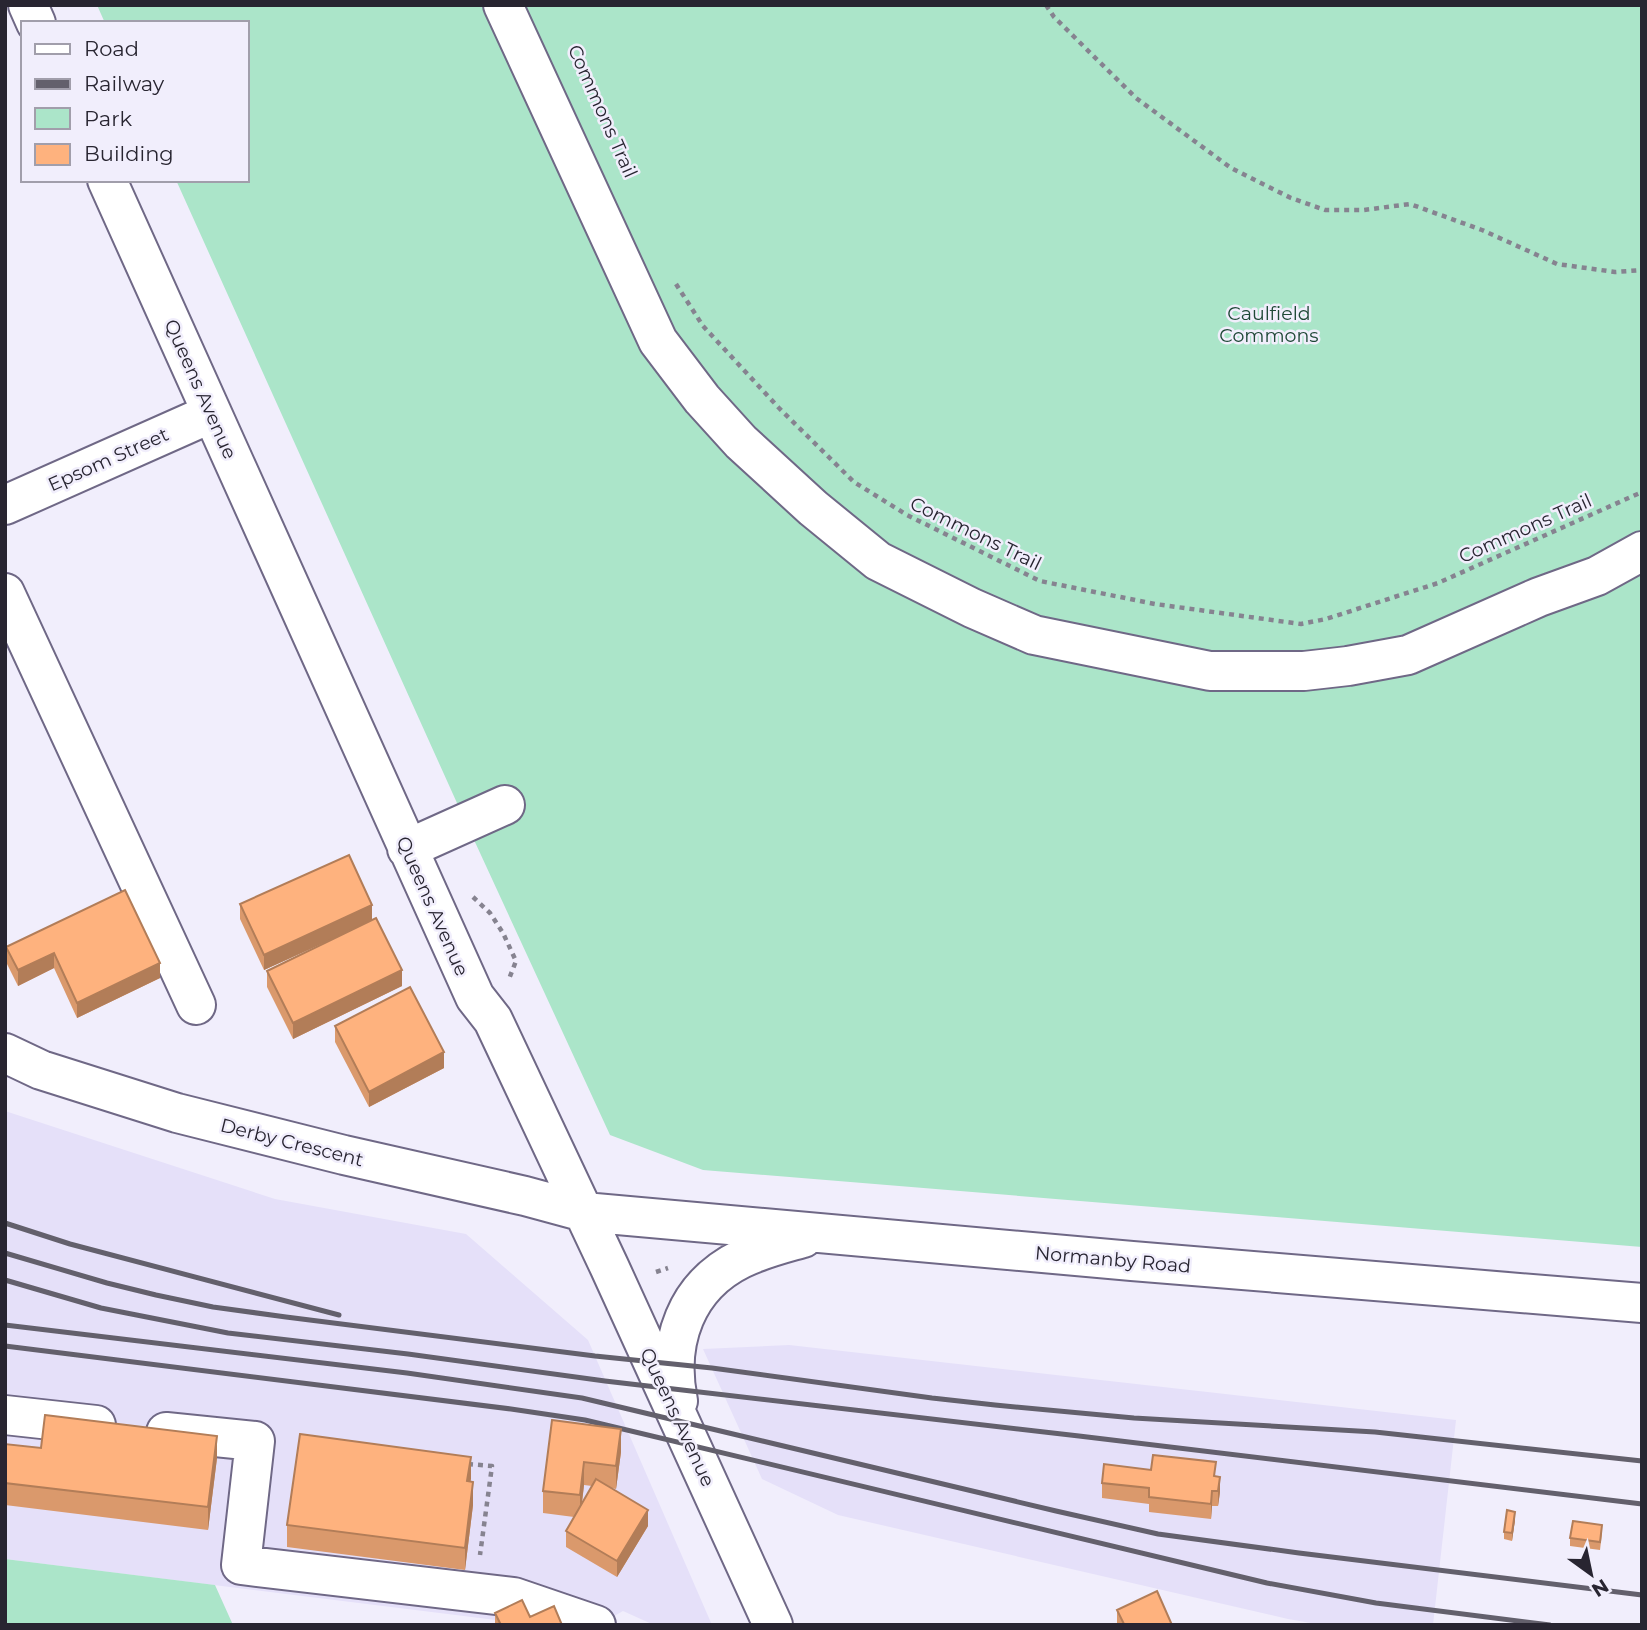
<svg xmlns="http://www.w3.org/2000/svg" width="1647" height="1630" font-family="Montserrat,sans-serif">
  <rect width="100%" height="100%" fill="#f1eefc"/>
  <path fill="#e5e0f9" d="M5 1111 275 1199 466 1234 588 1340 712 1625H654L623 1611 609 1619 537 1625 5 1559Z
    M789 1345 1456 1420 1433 1625H1322L1288 1619 838 1515 762 1479 703 1349Z"/>
  <path fill="#abe5c9" d="M97 5H1642V1247L703 1170 610 1135 457 803 176 180H247V23H105Z
    M5 1559 215 1585 233 1625H5Z"/>
  <g fill="none" stroke-linecap="round" stroke-linejoin="round">
    <g stroke="#6f6886" stroke-width="42">
      <path id="minor" d="M28 5 36 23
        M503 5 658 341 702 399 741 442 813 508 878 561 972 608 1034 635 1210 671H1304L1348 666 1408 655 1539 597 1597 576 1642 551
        M107 180 475 997 493 1020 609 1266 773 1625
        M5 505 212 413
        M5 593 196 1005
        M407 849 505 805
        M5 1053 41 1070 177 1113 344 1155 525 1196 584 1212 1132 1261 1642 1303
        M678 1401C666 1342 686 1286 741 1259 761 1249 782 1244 803 1238
        M5 1415 96 1425
        M166 1432 255 1441 241 1565 514 1597 596 1625"/>
    </g>
    <path stroke="#868390" stroke-width="4.5" stroke-dasharray="5 5" stroke-linecap="butt" d="M1046 5 1054 17 1136 98 1231 168 1291 198 1325 210H1364L1410 204 1482 230 1557 264 1615 272 1642 270
      M676 284 703 326 779 408 854 482 907 515 1040 581 1155 604 1301 624 1326 619 1438 583 1642 492
      M473 897 490 913 503 933 516 961 509 979
      M656 1272 668 1268
      M468 1464 492 1466 480 1555"/>
    <use href="#minor" stroke="#fff" stroke-width="38"/>
    <path stroke="#63606c" stroke-width="5" d="M5 1223 70 1244 339 1315
      M5 1253 107 1283 156 1295 213 1307 286 1317 595 1356 712 1368 932 1398 995 1405 1134 1418 1375 1432 1642 1461
      M5 1280 101 1308 228 1333 408 1354 605 1381 1079 1436 1642 1504
      M5 1325 407 1373 582 1398 1056 1511 1158 1534 1299 1553 1642 1595
      M5 1346 511 1409 585 1420 1267 1583 1376 1603 1550 1625"/>
  </g>
  <path fill="#da996c" fill-rule="evenodd" d="M125 890 160 978 77 1018 54 968 18 986 6 962V947Z
    M240 904 372 920 402 986 293 1039 267 987V971L354 929 264 970 240 919Z
    M335 1026 444 1068 369 1107 335 1042Z
    M552 1420 621 1452 616 1489 611 1488 648 1526 617 1577 566 1547V1531L574 1517 543 1513V1491ZM584 1485 592 1486 582 1503Z
    M5 1444 41 1448 217 1458 208 1530 5 1505Z
    M1151 1470 1216 1476 1220 1492 1218 1506H1212L1211 1519 1149 1512V1504L1102 1498V1483Z
    M470 1482 473 1505 465 1570 287 1547V1525Z
    M1515 1520 1512 1541 1504 1539V1532Z
    M1602 1533 1600 1550 1570 1546V1538Z
    M1117 1610 1172 1625H1117Z
    M495 1613 530 1617 562 1625H495Z"/>
  <path fill="#b27d58" d="M372 905V921L264 970V955Z
    M54 953V968L18 986V970Z
    M160 963V978L77 1018V1003Z
    M402 970V986L293 1039V1023Z
    M444 1052V1068L369 1107V1092Z
    M621 1429V1452L616 1489V1466Z
    M217 1436V1458L208 1530V1507Z
    M471 1457V1479L467 1504V1481Z
    M584 1462V1485L580 1518V1495Z
    M1220 1477V1492L1218 1506V1491Z
    M473 1482V1505L465 1570V1548Z
    M1212 1491V1506L1211 1519V1504Z
    M648 1510V1526L617 1577V1561Z
    M1515 1512V1520L1512 1541V1533Z"/>
  <path fill="#feb27e" stroke="#b27d58" stroke-width="2" d="M349 855 372 905 264 955 240 904Z
    M125 890 160 963 77 1003 54 953 18 970 6 947Z
    M376 918 402 970 293 1023 267 971Z
    M410 987 444 1052 369 1092 335 1026Z
    M45 1415 217 1436 208 1507 5 1483V1444L41 1448Z
    M552 1420 621 1429 616 1466 584 1462 580 1495 543 1491Z
    M300 1434 471 1457 467 1481 473 1482 465 1548 287 1525Z
    M1153 1455 1216 1462 1214 1476 1220 1477 1218 1491H1212L1211 1504 1149 1497V1488L1102 1483 1104 1464 1151 1470Z
    M596 1479 648 1510 617 1561 566 1531Z
    M1507 1510 1515 1512 1512 1533 1504 1532Z
    M1573 1521 1602 1525 1600 1542 1570 1538Z
    M1157 1591 1172 1625H1122L1124 1624 1117 1610Z
    M522 1600 530 1617 554 1606 562 1625H501L495 1613Z"/>
  <g text-anchor="middle" stroke-width="5" stroke-linejoin="round" paint-order="stroke">
    <g font-size="19" fill="#282531" stroke="#f1eefc">
      <text transform="translate(603 111) rotate(66)" y="7">Commons Trail</text>
      <text transform="translate(201 389) rotate(66)" y="7">Queens Avenue</text>
      <text transform="translate(108 459) rotate(-24)" y="7">Epsom Street</text>
      <text transform="translate(1525 528) rotate(-24)" y="7">Commons Trail</text>
      <text transform="translate(976 533) rotate(26)" y="7">Commons Trail</text>
      <text transform="translate(433 906) rotate(66)" y="7">Queens Avenue</text>
      <text transform="translate(292 1142) rotate(14)" y="7">Derby Crescent</text>
      <text transform="translate(1113 1259) rotate(5)" y="7">Normanby Road</text>
      <text transform="translate(678 1417) rotate(65)" y="7">Queens Avenue</text>
    </g>
    <g font-size="19" fill="#1e4836" stroke="#f1eefc">
      <text x="1269" y="320">Caulfield<tspan x="1269" dy="22">Commons</tspan></text>
    </g>
  </g>
  <rect width="1647" height="1630" fill="none" stroke="#282531" stroke-width="14"/>
  <rect x="21" y="21" width="228" height="161" fill="#f1eefc" stroke="#a19eab" stroke-width="2"/>
  <rect x="35" y="44" width="35" height="10" fill="#ffffff" stroke="#a19eab" stroke-width="2"/>
  <text x="84" y="56" font-size="21" fill="#282531">Road</text>
  <rect x="35" y="79" width="35" height="10" fill="#63606c" stroke="#a19eab" stroke-width="2"/>
  <text x="84" y="91" font-size="21" fill="#282531">Railway</text>
  <rect x="35" y="108" width="35" height="21" fill="#abe5c9" stroke="#a19eab" stroke-width="2"/>
  <text x="84" y="126" font-size="21" fill="#282531">Park</text>
  <rect x="35" y="144" width="35" height="21" fill="#feb27e" stroke="#a19eab" stroke-width="2"/>
  <text x="84" y="161" font-size="21" fill="#282531">Building</text>
  <g transform="translate(1591 1574) rotate(147)" stroke="#f1eefc" stroke-width="5" paint-order="stroke">
  <path d="M0-5L12 26L0 18L-12 26Z" fill="#282531"/>
  <text y="-10" font-size="19" font-weight="bold" text-anchor="middle" fill="#282531">N</text>
  </g>
</svg>
